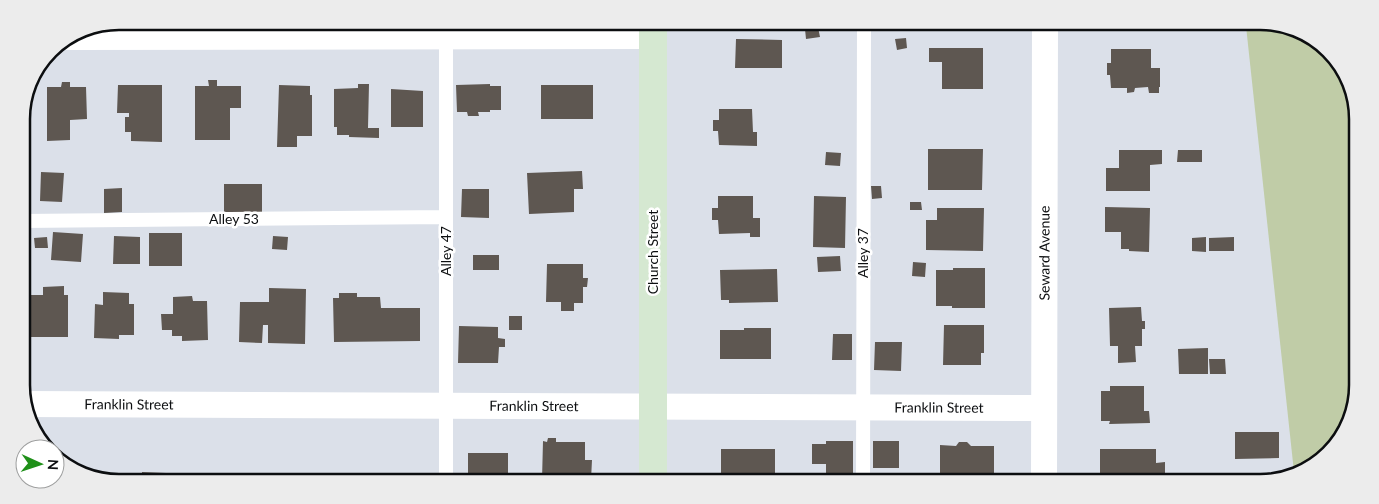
<svg xmlns="http://www.w3.org/2000/svg" width="1379" height="504" font-family="Lato,sans-serif">
  <rect width="100%" height="100%" fill="#dbe0e9"/>
  <path fill="#c0cca7" d="M1246 26H1291L1334 55 1357 106 1353 416 1320 462 1294 472Z"/>
  <path fill="#5e5751" d="M818 27 820 37 806 39 805 29Z
    M906 38 907 48 897 50 895 39Z
    M736 39 782 40V68H735Z
    M929 48H983V89H942V62H929Z
    M1111 49H1151V68H1160V87H1159V93H1149L1148 87 1135 88 1134 92 1127 93V88H1111L1110 75H1107V63H1111Z
    M208 80H217V86H241V108H230V140H195V86H209Z
    M62 82H70V87H86L87 119 70 120V140L47 141V87H61Z
    M358 84H369L368 128H379V138L349 137V135H337V127H334V89L358 88Z
    M490 84V86H501V110H490V112H478L479 116H468L467 112H457L456 85Z
    M118 85H162V142L131 141V132H125V117H129V113H117Z
    M279 85 310 86V95H312V136H297V147H277Z
    M541 85H593V119H541Z
    M391 89 423 91V127H391Z
    M719 109H752L753 132H757V146L719 145 718 131H713V120H719Z
    M928 149H983L982 190H928Z
    M1119 150H1162V164L1150 165V191H1106V168H1119Z
    M1178 150H1202V162H1177Z
    M826 152 841 153 840 166 825 165Z
    M582 171 583 189H574V212L529 214 527 173Z
    M41 172 64 173 62 202 40 201Z
    M224 184H262V212H224Z
    M871 186H881L882 198 872 199Z
    M122 188V212L104 213V189Z
    M462 189H489V218L461 217Z
    M718 196H753V218H760V237H750V233L719 234 718 220H712V208H718Z
    M814 196 846 197 845 248 813 247Z
    M910 202H921L922 210H910Z
    M1105 207 1150 208 1149 252 1129 251V249H1121V232H1105Z
    M937 208H984L983 251 926 250V220H937Z
    M53 232 83 234 81 262 51 260Z
    M149 233H182V266H149Z
    M114 236 140 237V264H113Z
    M273 236 288 237 287 250 272 249Z
    M47 237 48 248H35L34 238Z
    M1206 237V252L1192 251V238Z
    M1234 237V251H1209V238Z
    M473 255H499V270H473Z
    M840 256 841 271 818 272 817 257Z
    M913 262 926 263 925 277 912 276Z
    M547 264H583V278H588L587 287H583V303H574V311H561V302H546Z
    M953 268H985V308H952V306H936V270H953Z
    M777 269 778 302 729 303V300H721L720 270Z
    M64 286V295H68V337H27V295H43V287Z
    M269 288 306 289 305 344 268 343V325H263L262 343 239 342 240 302H269Z
    M103 292 129 293V304H134V335H119V339L94 338 95 304 103 305Z
    M339 293H357V297H380L381 308H420V341L334 342 333 298H339Z
    M192 296 193 301H207L208 340 182 341V336H172V330H162L161 314H173V297Z
    M1141 307 1142 321H1145V329H1142V346H1135L1136 362 1118 363V346H1110L1109 308Z
    M509 316H522V330H509Z
    M944 325H984V353H981V365H943Z
    M459 326 498 327V338L505 339V347H499L498 363H458Z
    M744 328H771V359H720V330H744Z
    M833 334H852V360H832Z
    M875 342H902L901 371 874 370Z
    M1208 348V374H1179L1178 349Z
    M1209 359H1225L1226 374H1210Z
    M1110 386H1144V411H1149L1150 423 1109 424 1110 421H1101V391H1110Z
    M1235 432H1279V458L1235 459Z
    M548 438H556V442H585V460H592L591 480H542L543 441 547 442Z
    M826 441H853V474L826 473V464H812V444H826Z
    M873 441H899V468H873Z
    M959 442H967L971 446H994V478H940V445L956 446Z
    M721 449H775V481L721 480Z
    M1100 449H1156V463L1165 462V481L1100 482Z
    M468 453H508V479H468Z
    M80 472H91L92 478H88Z
    M142 472 166 473V478H142Z
    M198 473 223 474V478H198Z
    M244 475H285V478H244Z"/>
  <g fill="none" stroke-linecap="round" stroke-linejoin="round">
    <path stroke="#fff" stroke-width="14" d="M446 23V479
      M22 221 446 217
      M863 481 864 24"/>
    <g stroke="#fff" stroke-width="26">
      <path d="M69 37 653 36"/>
      <path id="s1" d="M23 404 1044 408"/>
      <path id="s2" d="M1044 482 1045 25"/>
    </g>
    <path stroke="#d5e8d1" stroke-width="28" d="M653 480V24"/>
  </g>
  <g text-anchor="middle" stroke-width="5" stroke-linejoin="round" paint-order="stroke">
    <g font-size="14" fill="#0c0e10" stroke="#fff">
      <text x="234" y="224">Alley 53</text>
      <text transform="translate(446 251) rotate(-90)" y="5">Alley 47</text>
      <text transform="translate(653 252) rotate(-90)" y="5">Church Street</text>
      <text transform="translate(863 253) rotate(-90)" y="5">Alley 37</text>
      <text dy="5" stroke="none"><textPath href="#s2" startOffset="229">Seward Avenue</textPath></text>
      <text dy="5" stroke="none"><textPath href="#s1" startOffset="106">Franklin Street</textPath></text>
      <text dy="5" stroke="none"><textPath href="#s1" startOffset="511">Franklin Street</textPath></text>
      <text dy="5" stroke="none"><textPath href="#s1" startOffset="916">Franklin Street</textPath></text>
    </g>
  </g>
  <path d="M0 0H1379V504H0ZM119 30H1260A89 89 0 0 1 1349 119V385A89 89 0 0 1 1260 474H119A89 89 0 0 1 30 385V119A89 89 0 0 1 119 30Z" fill="#ececec" fill-rule="evenodd"/>
  <path fill="none" stroke="#0c0e10" stroke-width="2.5" d="M119 30H1260A89 89 0 0 1 1349 119V385A89 89 0 0 1 1260 474H119A89 89 0 0 1 30 385V119A89 89 0 0 1 119 30Z"/>
  <g transform="translate(40 464) rotate(93)"><circle r="24" fill="#ffffff" stroke="#9e9f9f"/>
  <path d="M0-4L9 19L0 12L-9 19Z" fill="#1f9019"/>
  <text y="-8" font-size="14" font-weight="bold" text-anchor="middle" fill="#0c0e10">N</text>
  </g>
</svg>
